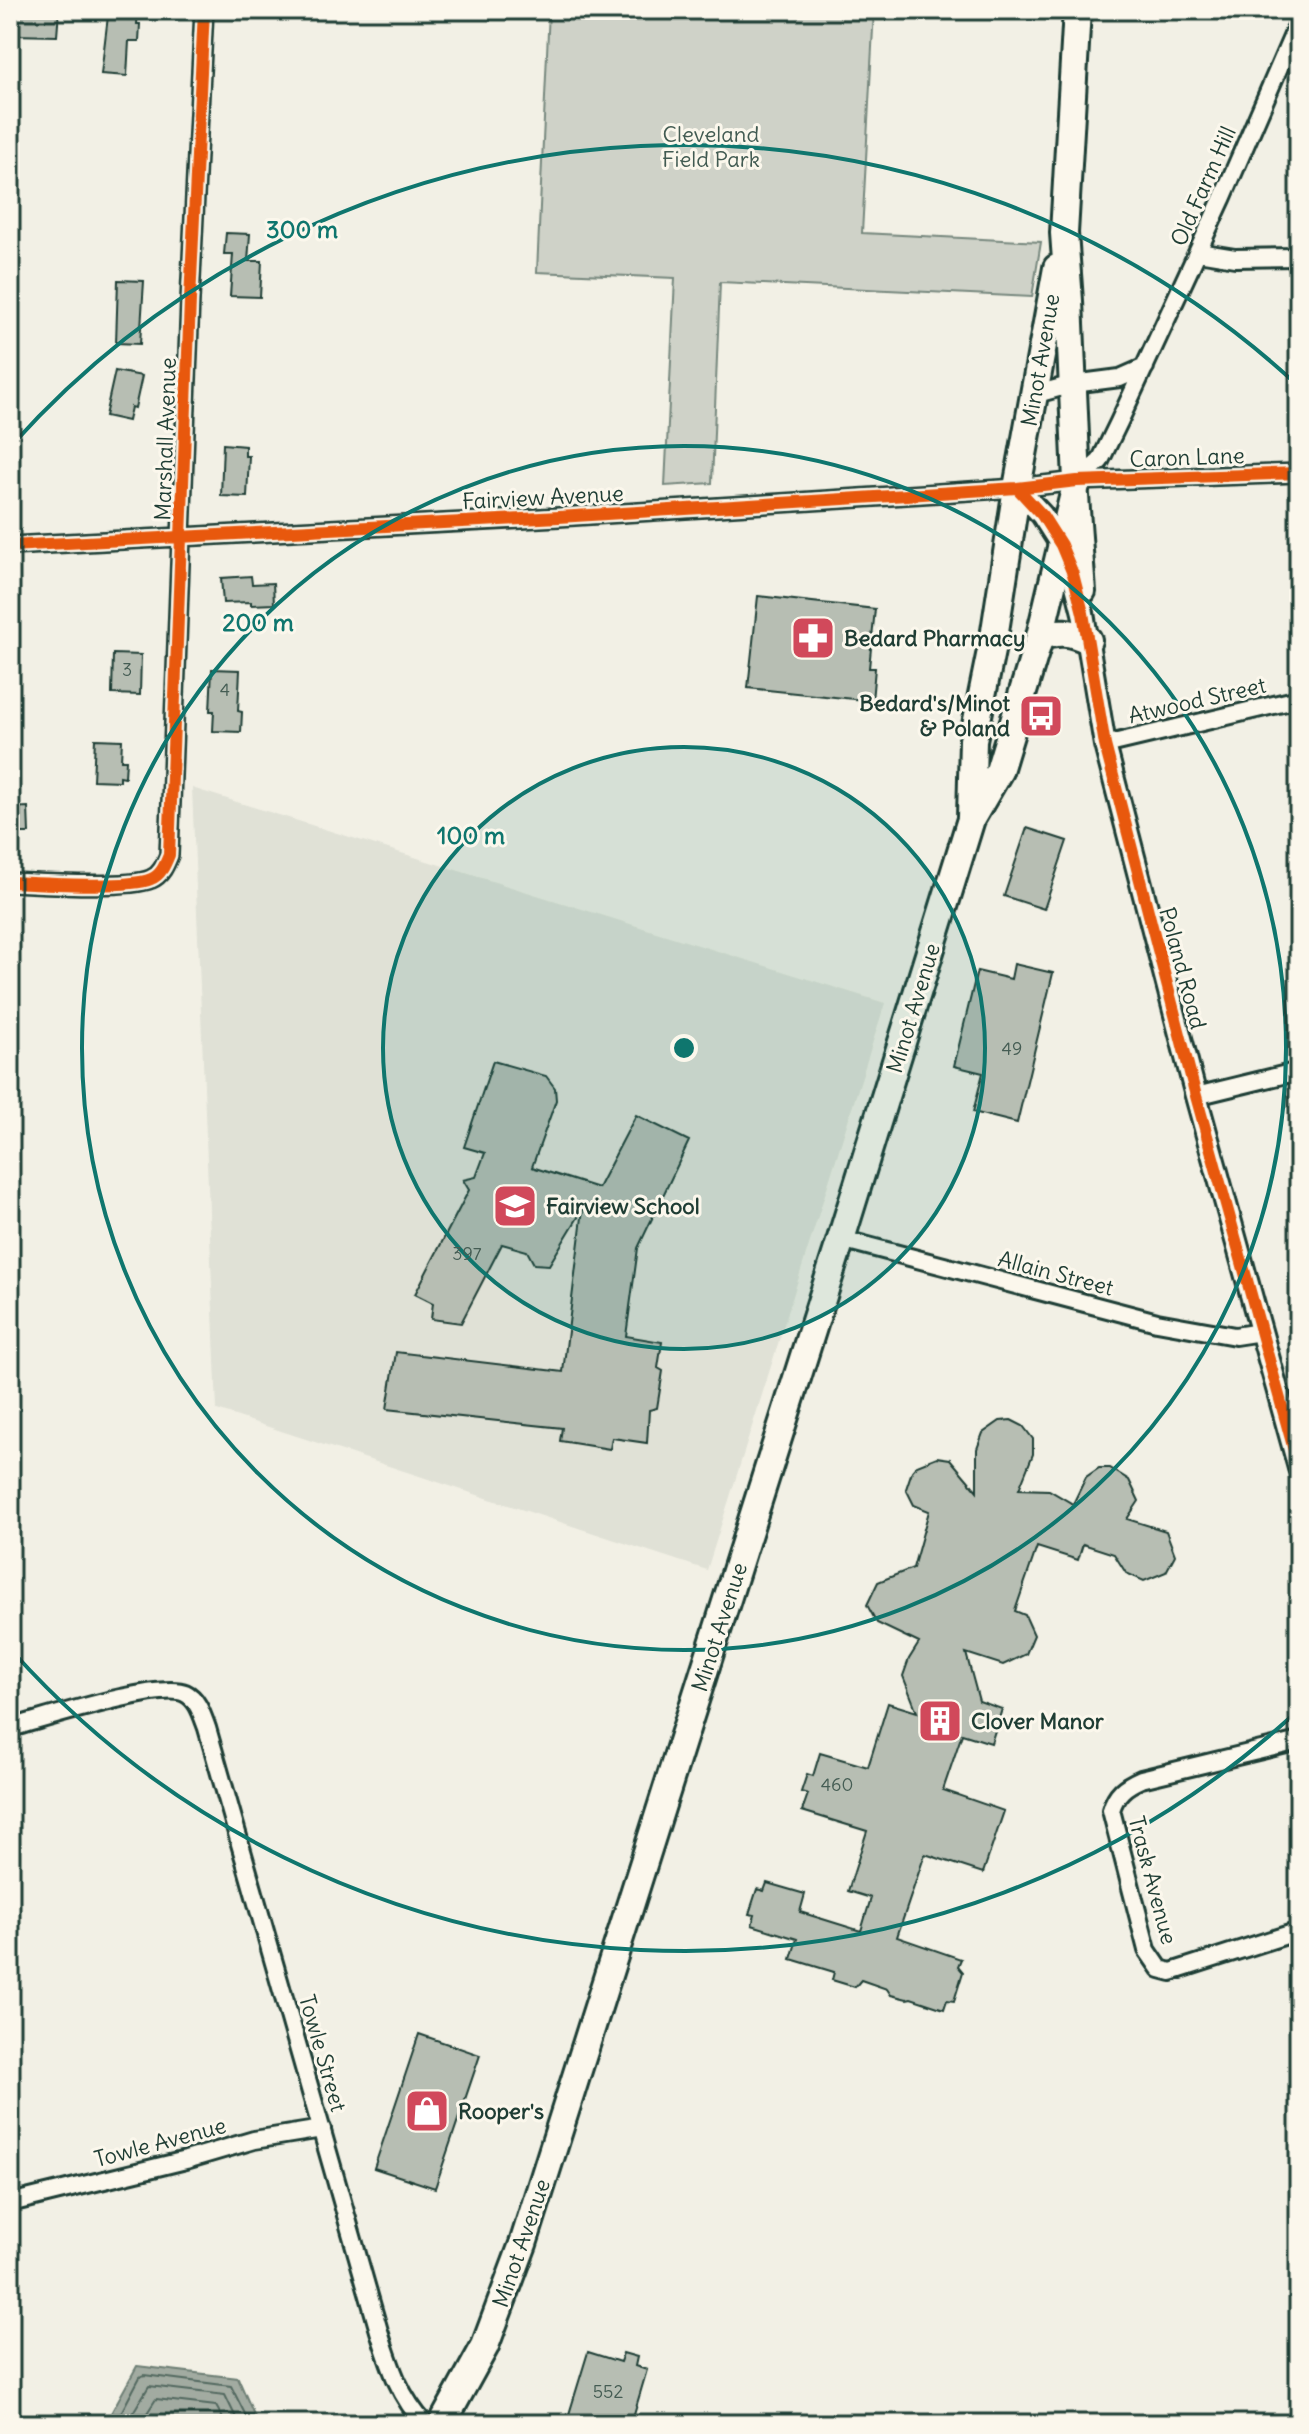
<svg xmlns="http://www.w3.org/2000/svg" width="1309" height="2434" font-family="Delius,sans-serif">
  <rect width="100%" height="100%" fill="#f2f0e5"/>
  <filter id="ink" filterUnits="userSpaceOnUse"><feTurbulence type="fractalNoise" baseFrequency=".0125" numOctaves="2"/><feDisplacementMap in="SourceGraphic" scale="16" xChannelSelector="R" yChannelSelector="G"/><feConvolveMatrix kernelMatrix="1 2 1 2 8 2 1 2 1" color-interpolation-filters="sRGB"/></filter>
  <g filter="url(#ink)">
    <path fill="#e0e1d6" d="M192 788 885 1003 707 1570 217 1410Z"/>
    <path fill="#cfd2c8" stroke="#77887e" stroke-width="2" d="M549 10H874L862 233 1041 242 1032 297 720 282 712 483 665 486 675 278 537 272Z"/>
    <path fill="#a2aba1" stroke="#6e7f75" stroke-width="2" d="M137 2366 238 2378 258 2424H105Z"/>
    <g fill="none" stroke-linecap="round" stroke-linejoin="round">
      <path stroke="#536960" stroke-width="2" d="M115 2424 140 2377 144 2375 231 2386 250 2424
        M126 2424 149 2386 225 2395 239 2424
        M140 2424 156 2399 216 2406 226 2424"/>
    </g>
    <path fill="#b7beb3" stroke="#1f3d34" stroke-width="2" d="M13 10 59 11 57 36 12 35Z
      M113 10H138L137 24H140L139 41H129L127 76 101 74 108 16H113Z
      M226 233 250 234 248 261H262L260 297 230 296 233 254H224Z
      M118 280 144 281 140 344 116 343Z
      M115 371 142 376 135 408 131 407 128 421 105 416Z
      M223 444 245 446V456H249L247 497 221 496Z
      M251 576 252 584 273 583 274 604 251 605V602L223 603 221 578Z
      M758 596 875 609 869 668H875L872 701 748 688Z
      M113 654 141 655 140 695 112 694Z
      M212 669 240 670 238 711 242 712 241 732 213 731 214 711H210Z
      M95 739 122 740 121 760H126L125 777 120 776V781L93 780Z
      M28 807 29 833H10V808Z
      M1027 828 1067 841 1044 909 1004 896Z
      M1014 964 1053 973 1017 1123 973 1112 983 1073 954 1066 977 971 1011 979Z
      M493 1061 546 1076 555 1088 556 1100 532 1167 598 1188 636 1115 689 1141 638 1248 626 1336 662 1342 658 1368 663 1371 657 1408 649 1410 647 1443 612 1438 610 1449 560 1441 562 1428 387 1409 396 1352 563 1372 583 1209 549 1265 534 1264 527 1251 502 1244 461 1323 431 1319 433 1303 415 1294 469 1190 463 1180 476 1177 485 1153 464 1147Z
      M1011 1420 1023 1426 1033 1439V1454L1019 1489 1049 1490 1073 1504 1086 1477 1099 1468H1110L1129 1480 1139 1501 1127 1519 1166 1531 1175 1555 1166 1572 1144 1581 1126 1573 1114 1554 1083 1544 1078 1560 1037 1547 1015 1611 1025 1615 1034 1635 1026 1654 1003 1665 966 1653 979 1701 1002 1709 991 1743 962 1734 943 1790 1004 1811 983 1873 925 1854 897 1937 961 1959 958 1966 963 1972 954 2001 947 2000 944 2009 911 1998 907 1999 891 1995 887 1989 861 1980 855 1987 832 1980 834 1972 791 1959 797 1939 752 1925 755 1915 749 1914 757 1889 764 1891 767 1883 805 1894 800 1912 861 1931 871 1898 848 1891 867 1831 802 1811 808 1794 801 1792 807 1774 813 1776 820 1753 868 1767 888 1703 917 1712 903 1676 909 1659 919 1643 877 1623 867 1605 878 1582 913 1568 929 1511 914 1505 906 1489 912 1471 917 1465 937 1457 950 1459 977 1491V1449L983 1433 1000 1421Z
      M419 2034 480 2055 435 2188 374 2168Z
      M588 2352 620 2362 623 2353 637 2357 635 2366 647 2370 631 2424H566Z"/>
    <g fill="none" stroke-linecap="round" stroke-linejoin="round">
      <g stroke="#1f3d34" stroke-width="22">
        <path id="minor" d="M1198 252 1235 258 1299 257
          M1033 395 1073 384 1120 378 1145 367
          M1077 481 1100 461 1119 422 1222 199 1299 21
          M10 546 559 517 1017 488 1077 481 1299 473
          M1105 745 1299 699
          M10 882C39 883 128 889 151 879 161 875 165 865 169 855L190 300 204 10
          M1196 1096 1299 1071
          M841 1239 1157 1322 1235 1336 1261 1332
          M10 1728C41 1720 160 1681 185 1693 198 1699 202 1715 207 1728L379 2331C390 2366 399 2396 425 2424
          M1299 1741 1141 1779C1125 1786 1116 1793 1111 1810L1147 1950 1160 1969 1171 1972 1299 1931
          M10 2203 186 2160 254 2140 322 2129"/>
      </g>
      <g stroke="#1f3d34" stroke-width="26">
        <path id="tertiary" d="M1017 488 1042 515 1061 545 1073 574 1083 613 1105 745 1196 1096 1299 1468
          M1078 496 1085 592"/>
      </g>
      <g stroke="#1f3d34" stroke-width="32">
        <path id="primary" d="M1040 636C1059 631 1070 631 1088 640
          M971 817 973 740 995 631 1017 488 1057 268
          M442 2424 485 2346 523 2244 841 1239 971 819 999 771 1040 636 1077 481 1069 301 1064 233 1077 10"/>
      </g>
      <use href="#minor" stroke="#fbf7ec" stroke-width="16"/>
      <use href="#tertiary" stroke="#fbf7ec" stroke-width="20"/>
      <use href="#primary" stroke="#fbf7ec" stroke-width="26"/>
      <g stroke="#fbf7ec" stroke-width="17">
        <path id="cycleway" d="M1017 488 1042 515 1061 545 1073 574 1083 613 1105 745 1196 1096 1299 1468
          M10 546 559 517 1017 488 1077 481 1299 473
          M10 882C39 883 128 889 151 879 161 875 165 865 169 855L190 300 204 10"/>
      </g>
      <use href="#cycleway" stroke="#e8590c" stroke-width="12"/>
    </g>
  </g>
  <circle cx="684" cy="1048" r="301" fill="#0f766e" fill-opacity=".12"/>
  <g fill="none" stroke="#0f766e" stroke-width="4">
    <circle cx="684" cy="1048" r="301"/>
    <circle cx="684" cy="1048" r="602"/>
    <path d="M1294 1714A903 903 0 0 1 13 1652M13 444A903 903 0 0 1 1294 382"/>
  </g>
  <defs>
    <g id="pharmacy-square" transform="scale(2.3)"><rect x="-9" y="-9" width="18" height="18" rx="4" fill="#d1495b" stroke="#fbf7ec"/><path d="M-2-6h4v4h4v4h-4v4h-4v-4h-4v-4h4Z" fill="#fff"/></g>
    <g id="bus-square" transform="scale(2.3)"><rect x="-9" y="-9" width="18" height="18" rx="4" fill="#d1495b" stroke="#fbf7ec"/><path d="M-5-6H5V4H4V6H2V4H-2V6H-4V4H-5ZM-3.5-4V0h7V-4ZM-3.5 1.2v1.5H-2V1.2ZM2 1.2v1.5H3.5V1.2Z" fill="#fff"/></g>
    <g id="school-square" transform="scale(2.3)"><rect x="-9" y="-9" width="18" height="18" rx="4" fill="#d1495b" stroke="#fbf7ec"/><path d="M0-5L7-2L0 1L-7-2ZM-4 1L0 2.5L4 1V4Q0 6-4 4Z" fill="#fff"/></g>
    <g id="building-square" transform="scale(2.3)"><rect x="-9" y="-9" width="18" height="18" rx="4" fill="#d1495b" stroke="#fbf7ec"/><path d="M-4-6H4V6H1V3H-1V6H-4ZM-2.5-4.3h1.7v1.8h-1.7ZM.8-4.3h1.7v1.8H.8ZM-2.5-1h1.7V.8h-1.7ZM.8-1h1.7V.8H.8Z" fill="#fff"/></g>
    <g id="shop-square" transform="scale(2.3)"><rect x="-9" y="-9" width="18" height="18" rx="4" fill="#d1495b" stroke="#fbf7ec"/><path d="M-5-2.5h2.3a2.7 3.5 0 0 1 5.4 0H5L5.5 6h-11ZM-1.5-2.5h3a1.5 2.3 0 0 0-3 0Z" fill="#fff"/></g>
  </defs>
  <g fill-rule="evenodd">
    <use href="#pharmacy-square" x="813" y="638"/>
    <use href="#bus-square" x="1041" y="716"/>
    <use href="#school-square" x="515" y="1206"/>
    <use href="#building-square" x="940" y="1721"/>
    <use href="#shop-square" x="427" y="2111"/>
  </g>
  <g text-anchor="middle" stroke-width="6" stroke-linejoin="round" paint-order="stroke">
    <g font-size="18" fill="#455d54">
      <text x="127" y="676">3</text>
      <text x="225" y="696">4</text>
      <text x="1012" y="1055">49</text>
      <text x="467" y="1260">397</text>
      <text x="837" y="1791">460</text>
      <text x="608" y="2398">552</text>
    </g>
    <g font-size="22" fill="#425b52" stroke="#fbf7ec">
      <text x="711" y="142">Cleveland<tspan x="711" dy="25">Field Park</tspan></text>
    </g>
    <g font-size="22" fill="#1f3d34" stroke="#fbf7ec">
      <text transform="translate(1203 186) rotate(-66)" y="8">Old Farm Hill</text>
      <text transform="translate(1040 360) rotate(-80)" y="8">Minot Avenue</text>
      <text transform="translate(165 439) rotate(-88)" y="8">Marshall Avenue</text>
      <text transform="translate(1187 457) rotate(-2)" y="8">Caron Lane</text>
      <text transform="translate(543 497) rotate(-3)" y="8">Fairview Avenue</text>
      <text transform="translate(1197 700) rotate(-13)" y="8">Atwood Street</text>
      <text transform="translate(1183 968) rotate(75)" y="8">Poland Road</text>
      <text transform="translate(913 1008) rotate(-73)" y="8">Minot Avenue</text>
      <text transform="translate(1056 1273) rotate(15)" y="8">Allain Street</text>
      <text transform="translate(719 1627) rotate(-72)" y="8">Minot Avenue</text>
      <text transform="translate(1153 1880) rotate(75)" y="8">Trask Avenue</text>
      <text transform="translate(323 2053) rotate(74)" y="8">Towle Street</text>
      <text transform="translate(160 2142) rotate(-15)" y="8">Towle Avenue</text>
      <text transform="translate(521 2243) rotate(-71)" y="8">Minot Avenue</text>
    </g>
    <g font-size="22" font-weight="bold" fill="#1f3d34" stroke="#fbf7ec" text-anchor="start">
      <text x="844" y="646">Bedard Pharmacy</text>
      <text x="1010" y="711" text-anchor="end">Bedard's/Minot<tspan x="1010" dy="25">&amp; Poland</tspan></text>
      <text x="546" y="1214">Fairview School</text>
      <text x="971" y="1729">Clover Manor</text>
      <text x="458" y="2119">Rooper's</text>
    </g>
  </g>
  <circle cx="684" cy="1048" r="12" fill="#0f766e" stroke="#fbf7ec" stroke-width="4"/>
  <g font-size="24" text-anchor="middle" font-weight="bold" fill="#0f766e" stroke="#fbf7ec" stroke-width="6" stroke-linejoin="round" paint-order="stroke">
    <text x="302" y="238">300 m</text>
    <text x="258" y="631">200 m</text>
    <text x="471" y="844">100 m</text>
  </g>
  <rect width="1309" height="2434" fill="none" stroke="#fbf7ec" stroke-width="40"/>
  <rect x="20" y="20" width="1269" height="2394" fill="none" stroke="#1f3d34" stroke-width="3" filter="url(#ink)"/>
</svg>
